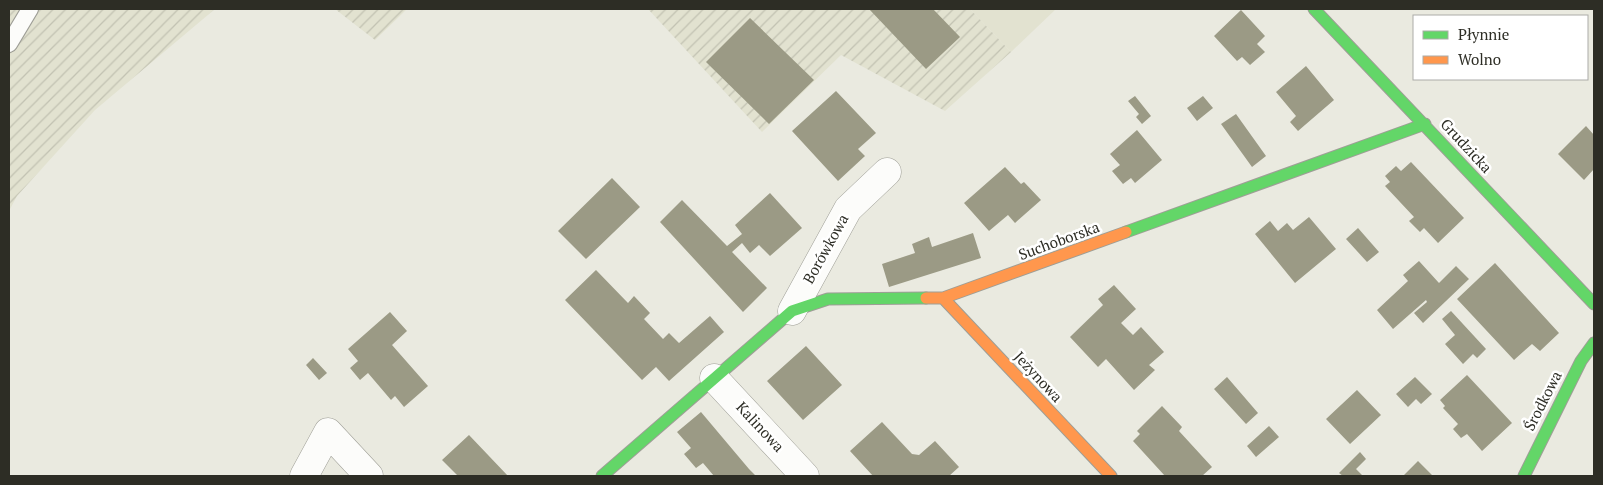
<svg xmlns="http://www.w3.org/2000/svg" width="1603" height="485" font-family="'PT Serif',serif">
  <defs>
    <pattern id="industrial-furrows" width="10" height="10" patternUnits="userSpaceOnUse" patternTransform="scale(1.25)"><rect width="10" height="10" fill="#e2e2d0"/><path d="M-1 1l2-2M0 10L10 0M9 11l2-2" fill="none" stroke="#c2c2b2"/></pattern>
  </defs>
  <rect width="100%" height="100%" fill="#eaeae0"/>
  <path fill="#e2e2d0" d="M970 9H1056L1011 52Z"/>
  <path fill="url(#industrial-furrows)" d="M9 9H215L95 110 17 196 9 211Z
    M335 9H407L375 40Z
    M648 9H970L1011 52 945 111 841 55 762 132Z"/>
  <path fill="#9b9a85" d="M869 9H933L960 37 926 69Z
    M1241 10 1265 36 1257 44 1265 52 1250 65 1242 57 1237 61 1214 36Z
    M750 18 814 80 769 124 706 62Z
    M1306 66 1334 100 1298 131 1290 122 1296 116 1276 92Z
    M836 91 876 133 858 149 865 156 838 181 792 131Z
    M1135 96 1151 116 1142 124 1136 117 1139 114 1128 101Z
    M1203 96 1213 108 1197 121 1187 108Z
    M1236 114 1266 156 1252 167 1221 124Z
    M1586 126 1594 135V169L1584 180 1558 154Z
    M1137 130 1162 160 1135 183 1131 178 1123 184 1112 171 1120 165 1110 154Z
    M1411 162 1464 218 1438 243 1424 228 1420 232 1409 221 1414 217 1385 186 1390 182 1385 176 1396 166 1401 171Z
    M1005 167 1021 184 1024 182 1041 200 1015 223 1008 215 989 231 964 203Z
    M612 178 640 207 586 259 558 231Z
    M770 193 802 228 770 256 759 245 750 253 742 243 732 252 767 288 743 312 660 222 682 200 727 246 742 234 735 225Z
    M1309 217 1336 249 1295 283 1255 234 1270 221 1278 231 1287 223 1293 230Z
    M1358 228 1379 252 1367 262 1346 239Z
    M973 233 981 258 889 287 882 264 915 253 912 244 929 237 932 247Z
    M1419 261 1439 283 1456 266 1469 279 1423 323 1414 313 1427 302 1426 300 1393 329 1377 310 1408 281 1403 275Z
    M1495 263 1559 333 1540 351 1532 344 1514 360 1457 299Z
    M596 270 628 303 634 296 650 313 644 319 663 339 669 333 679 343 710 316 724 332 669 381 656 367 642 380 565 300Z
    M1114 285 1136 309 1121 323 1133 335 1141 327 1164 352 1149 365 1155 370 1134 390 1106 359 1098 367 1070 337 1103 305 1098 299Z
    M1451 311 1486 349 1477 358 1473 354 1463 364 1445 344 1455 335 1442 319Z
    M390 312 407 331 392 345 428 386 404 407 395 396 391 400 368 373 360 380 350 368 358 361 348 349Z
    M806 346 842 385 803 420 767 381Z
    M313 358 327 373 319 380 306 365Z
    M1467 375 1512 423 1482 451 1467 434 1461 438 1453 429 1458 424 1443 408 1445 406 1440 400Z
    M1227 377 1258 413 1246 424 1214 389Z
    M1415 377 1432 394 1421 404 1416 399 1408 407 1396 394Z
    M1357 390 1381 415 1350 444 1326 419Z
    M1162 406 1182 427 1179 431 1212 467 1202 476H1165L1133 441 1140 434 1137 431Z
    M701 412 749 469 756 476H714L703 463 696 468 684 454 691 448 677 432Z
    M882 422 912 454 919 455 935 441 959 467 949 476H873L850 451Z
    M1269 426 1279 437 1256 457 1247 446Z
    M469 435 508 476H458L442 460Z
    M1360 452 1366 459 1356 469 1363 476H1343L1339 473Z
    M1418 461 1433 476H1403Z"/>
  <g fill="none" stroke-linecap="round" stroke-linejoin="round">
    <g stroke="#9e9e96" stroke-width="18">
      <path id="lane" d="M9 44 30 9"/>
    </g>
    <g stroke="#9e9e96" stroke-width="29">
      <path id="street" d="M792 311 848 209 887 172
        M714 378 805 476
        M304 476 328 432 369 476"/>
    </g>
    <g stroke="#9e9e96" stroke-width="13">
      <path id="fast" d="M1314 9 1594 304
        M1126 232 1425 124
        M602 476 792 311 828 299 926 298
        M1524 476 1581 361 1594 343"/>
    </g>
    <g stroke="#9e9e96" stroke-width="13">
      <path id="slow" d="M926 298H943L1126 232
        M943 298 1111 476"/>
    </g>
    <use href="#lane" stroke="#fcfcfa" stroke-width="16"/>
    <use href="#street" stroke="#fcfcfa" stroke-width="28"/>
    <use href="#fast" stroke="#63d668" stroke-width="11"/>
    <use href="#slow" stroke="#ff974d" stroke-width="11"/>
  </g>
  <g text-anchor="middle" stroke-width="5" stroke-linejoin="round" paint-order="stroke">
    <g font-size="15" fill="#2d2d25" stroke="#fff">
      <text transform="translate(1466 146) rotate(47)" y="5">Grudzicka</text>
      <text transform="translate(1059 241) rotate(-20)" y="5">Suchoborska</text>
      <text transform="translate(826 249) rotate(-61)" y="5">Borówkowa</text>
      <text transform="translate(1038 377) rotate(47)" y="5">Jeżynowa</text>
      <text transform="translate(1543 401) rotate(-63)" y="5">Środkowa</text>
      <text transform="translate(760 427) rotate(47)" y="5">Kalinowa</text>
    </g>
  </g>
  <rect width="1603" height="485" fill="none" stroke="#2d2d25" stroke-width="20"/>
  <rect x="1413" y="15" width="175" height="65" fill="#ffffff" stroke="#ababa8"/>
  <rect x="1423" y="31" width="25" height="8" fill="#63d668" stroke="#ababa8"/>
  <text x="1458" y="40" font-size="15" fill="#2d2d25">Płynnie</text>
  <rect x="1423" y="56" width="25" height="8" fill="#ff974d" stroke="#ababa8"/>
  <text x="1458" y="65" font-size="15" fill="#2d2d25">Wolno</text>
</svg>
